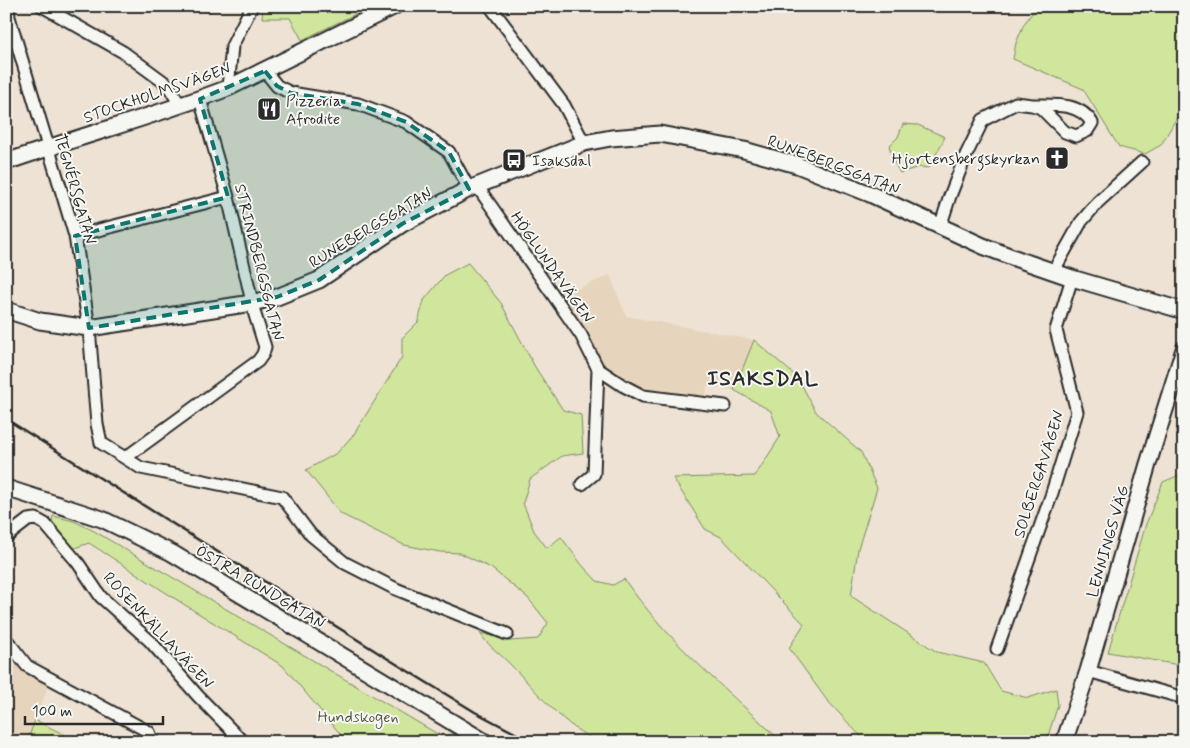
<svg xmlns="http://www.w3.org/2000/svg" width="1190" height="748" font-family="Mynerve,sans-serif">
  <rect width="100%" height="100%" fill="#ede2d3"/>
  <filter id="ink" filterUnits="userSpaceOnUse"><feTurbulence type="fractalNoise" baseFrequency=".02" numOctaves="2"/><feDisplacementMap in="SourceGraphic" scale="10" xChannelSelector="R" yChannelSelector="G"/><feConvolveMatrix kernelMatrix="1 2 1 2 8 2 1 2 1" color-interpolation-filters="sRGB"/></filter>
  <g filter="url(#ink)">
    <path fill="#e7d4bd" d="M610 275 626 316 754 340 734 390 707 386 705 402 643 393 624 382 601 363 563 295Z
      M6 650 22 669 49 684 27 742H6Z"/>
    <path fill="#cfe69c" stroke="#7d8864" d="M263 6H372L302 40 290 18H262Z
      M1037 6H1184V105L1161 145 1145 154 1119 147 1083 89 1013 59 1016 43 1024 24Z
      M903 124 918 125 945 137 929 168 919 167 900 173 895 164 889 146 898 137Z
      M468 263 501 303 535 367 563 410 581 415 583 453 562 456 530 479 523 503 534 531 547 548 561 537 582 565 597 581 613 585 624 579C667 641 727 690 782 742H600C565 729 535 689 509 663 499 653 487 645 480 633L510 641 538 639 548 623 528 598 491 568 460 553 440 552 404 545 341 514 306 470 337 453 354 434 402 357V338L418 322 424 300 445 275Z
      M754 340 798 378 816 412 861 452 877 488 858 549 851 596 937 652 984 663 1001 691 1028 698 1056 689 1058 705 1046 742H866L826 699 789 648 804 624 721 537 705 529 673 478 755 476 780 437 771 411 734 390Z
      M1184 473V666L1108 652 1146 524 1163 482Z
      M53 516 74 521 94 531 451 742H347L283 666 185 605 89 543 69 550 50 532Z
      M35 720 79 742H27Z"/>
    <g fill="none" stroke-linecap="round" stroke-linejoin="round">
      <g stroke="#2b2b2b" stroke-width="15">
        <path id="street" d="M8 6 9 17 75 236 89 328 97 424 101 443 125 458 258 361 263 354 265 347 255 315 228 197 200 99
          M42 6 123 52 168 85 180 105
          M490 6 564 105 584 143
          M265 71 277 86 291 93 358 104 406 122 449 152 469 189
          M228 88 232 46 252 6
          M477 186 581 335 598 369 622 385 643 396 725 406
          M940 227 950 196 966 155 983 120 1016 103 1032 105 1041 108 1065 132 1076 136 1087 131 1092 123C1080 102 1054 105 1032 105
          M75 236 228 197
          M1053 272 1081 222 1098 202 1142 162
          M125 458 141 468 282 497 311 535 345 563 396 589 507 634
          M582 484 594 474 598 369
          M6 537 28 520 36 519 45 524 78 563 101 597 150 641 198 696 243 742
          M6 639 27 666 149 732 153 742
          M997 649 1051 496 1077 412 1056 330 1072 278
          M1088 671 1184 698"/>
      </g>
      <g stroke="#2b2b2b" stroke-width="19">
        <path id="secondary" d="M6 162C80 136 156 116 228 88L395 6
          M6 310 40 321 89 328 252 303 277 297 319 280 402 224 469 189 584 143 611 138 660 134 744 150 797 165 870 194 983 246 1020 260 1072 278 1184 311
          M6 488 102 519 172 553 485 742
          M1064 742 1088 671 1148 464 1184 349"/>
      </g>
      <use href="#street" stroke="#f6f6f2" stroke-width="11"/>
      <use href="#secondary" stroke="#f6f6f2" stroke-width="15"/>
      <path stroke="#2b2b2b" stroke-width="2.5" d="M6 419 385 657 475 712 532 742"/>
    </g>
  </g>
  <path fill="#0f766e" fill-opacity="0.2" stroke="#0f766e" stroke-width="4" stroke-dasharray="10 6" stroke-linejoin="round" d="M265 71 277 86 291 93 358 104 406 122 449 152 469 189 402 224 319 280 277 297 89 328 75 236 228 197 200 99Z"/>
  <defs>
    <g id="restaurant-square" transform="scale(1.25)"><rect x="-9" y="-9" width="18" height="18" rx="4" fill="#2b2b2b" stroke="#f6f6f2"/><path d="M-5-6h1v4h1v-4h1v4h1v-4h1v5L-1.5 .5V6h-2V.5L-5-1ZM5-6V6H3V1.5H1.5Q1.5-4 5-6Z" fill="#fff"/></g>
    <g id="church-square" transform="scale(1.25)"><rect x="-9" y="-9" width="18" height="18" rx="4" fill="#2b2b2b" stroke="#f6f6f2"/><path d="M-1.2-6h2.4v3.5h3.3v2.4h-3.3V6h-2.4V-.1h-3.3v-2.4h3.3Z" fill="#fff"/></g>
    <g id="bus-square" transform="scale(1.25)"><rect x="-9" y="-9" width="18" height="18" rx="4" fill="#2b2b2b" stroke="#f6f6f2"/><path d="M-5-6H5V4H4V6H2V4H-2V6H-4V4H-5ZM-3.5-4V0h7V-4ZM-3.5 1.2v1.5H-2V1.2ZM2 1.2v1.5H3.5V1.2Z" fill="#fff"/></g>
  </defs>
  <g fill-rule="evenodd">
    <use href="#restaurant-square" x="269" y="109"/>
    <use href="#church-square" x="1057" y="158"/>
    <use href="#bus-square" x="514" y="160"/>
  </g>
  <g text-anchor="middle" stroke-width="4" stroke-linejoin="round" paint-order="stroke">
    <g font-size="16" fill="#2b2b2b" stroke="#f6f6f2">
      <text transform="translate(157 92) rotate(-19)" y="6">STOCKHOLMSVÄGEN</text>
      <text transform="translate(834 164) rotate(21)" y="6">RUNEBERGSGATAN</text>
      <text transform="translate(76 189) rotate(74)" y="6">TEGNÉRSGATAN</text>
      <text transform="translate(370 227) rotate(-31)" y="6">RUNEBERGSGATAN</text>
      <text transform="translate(260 262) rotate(76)" y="6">STRINDBERGSGATAN</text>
      <text transform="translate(553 267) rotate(55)" y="6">HÖGLUNDAVÄGEN</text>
      <text transform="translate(1038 474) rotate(-72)" y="6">SOLBERGAVÄGEN</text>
      <text transform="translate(1107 541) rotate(-74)" y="6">LENNINGS VÄG</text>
      <text transform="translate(261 586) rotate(31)" y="6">ÖSTRA RUNDGATAN</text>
      <text transform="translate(159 630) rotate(47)" y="6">ROSENKÄLLAVÄGEN</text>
    </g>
    <g font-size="16" fill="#2b2b2b" stroke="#f6f6f2" text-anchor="start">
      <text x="286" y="106">Pizzeria<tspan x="286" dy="18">Afrodite</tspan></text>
      <text x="1040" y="164" text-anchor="end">Hjortensbergskyrkan</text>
      <text x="532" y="166">Isaksdal</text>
    </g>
    <g font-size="16" fill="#545a47" stroke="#f6f6f2">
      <text x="358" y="722">Hundskogen</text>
    </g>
    <g font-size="21" font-weight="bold" letter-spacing="1" fill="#2b2b2b" stroke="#f6f6f2">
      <text x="763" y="385">ISAKSDAL</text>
    </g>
  </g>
  <rect width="1190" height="748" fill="none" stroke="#f6f6f2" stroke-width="25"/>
  <rect x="12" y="12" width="1165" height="723" fill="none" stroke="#2b2b2b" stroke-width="2" filter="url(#ink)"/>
  <path d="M25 716v8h138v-8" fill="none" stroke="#2b2b2b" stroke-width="2.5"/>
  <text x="32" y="716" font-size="15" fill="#2b2b2b" stroke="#f6f6f2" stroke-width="4" paint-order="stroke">100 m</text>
</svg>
